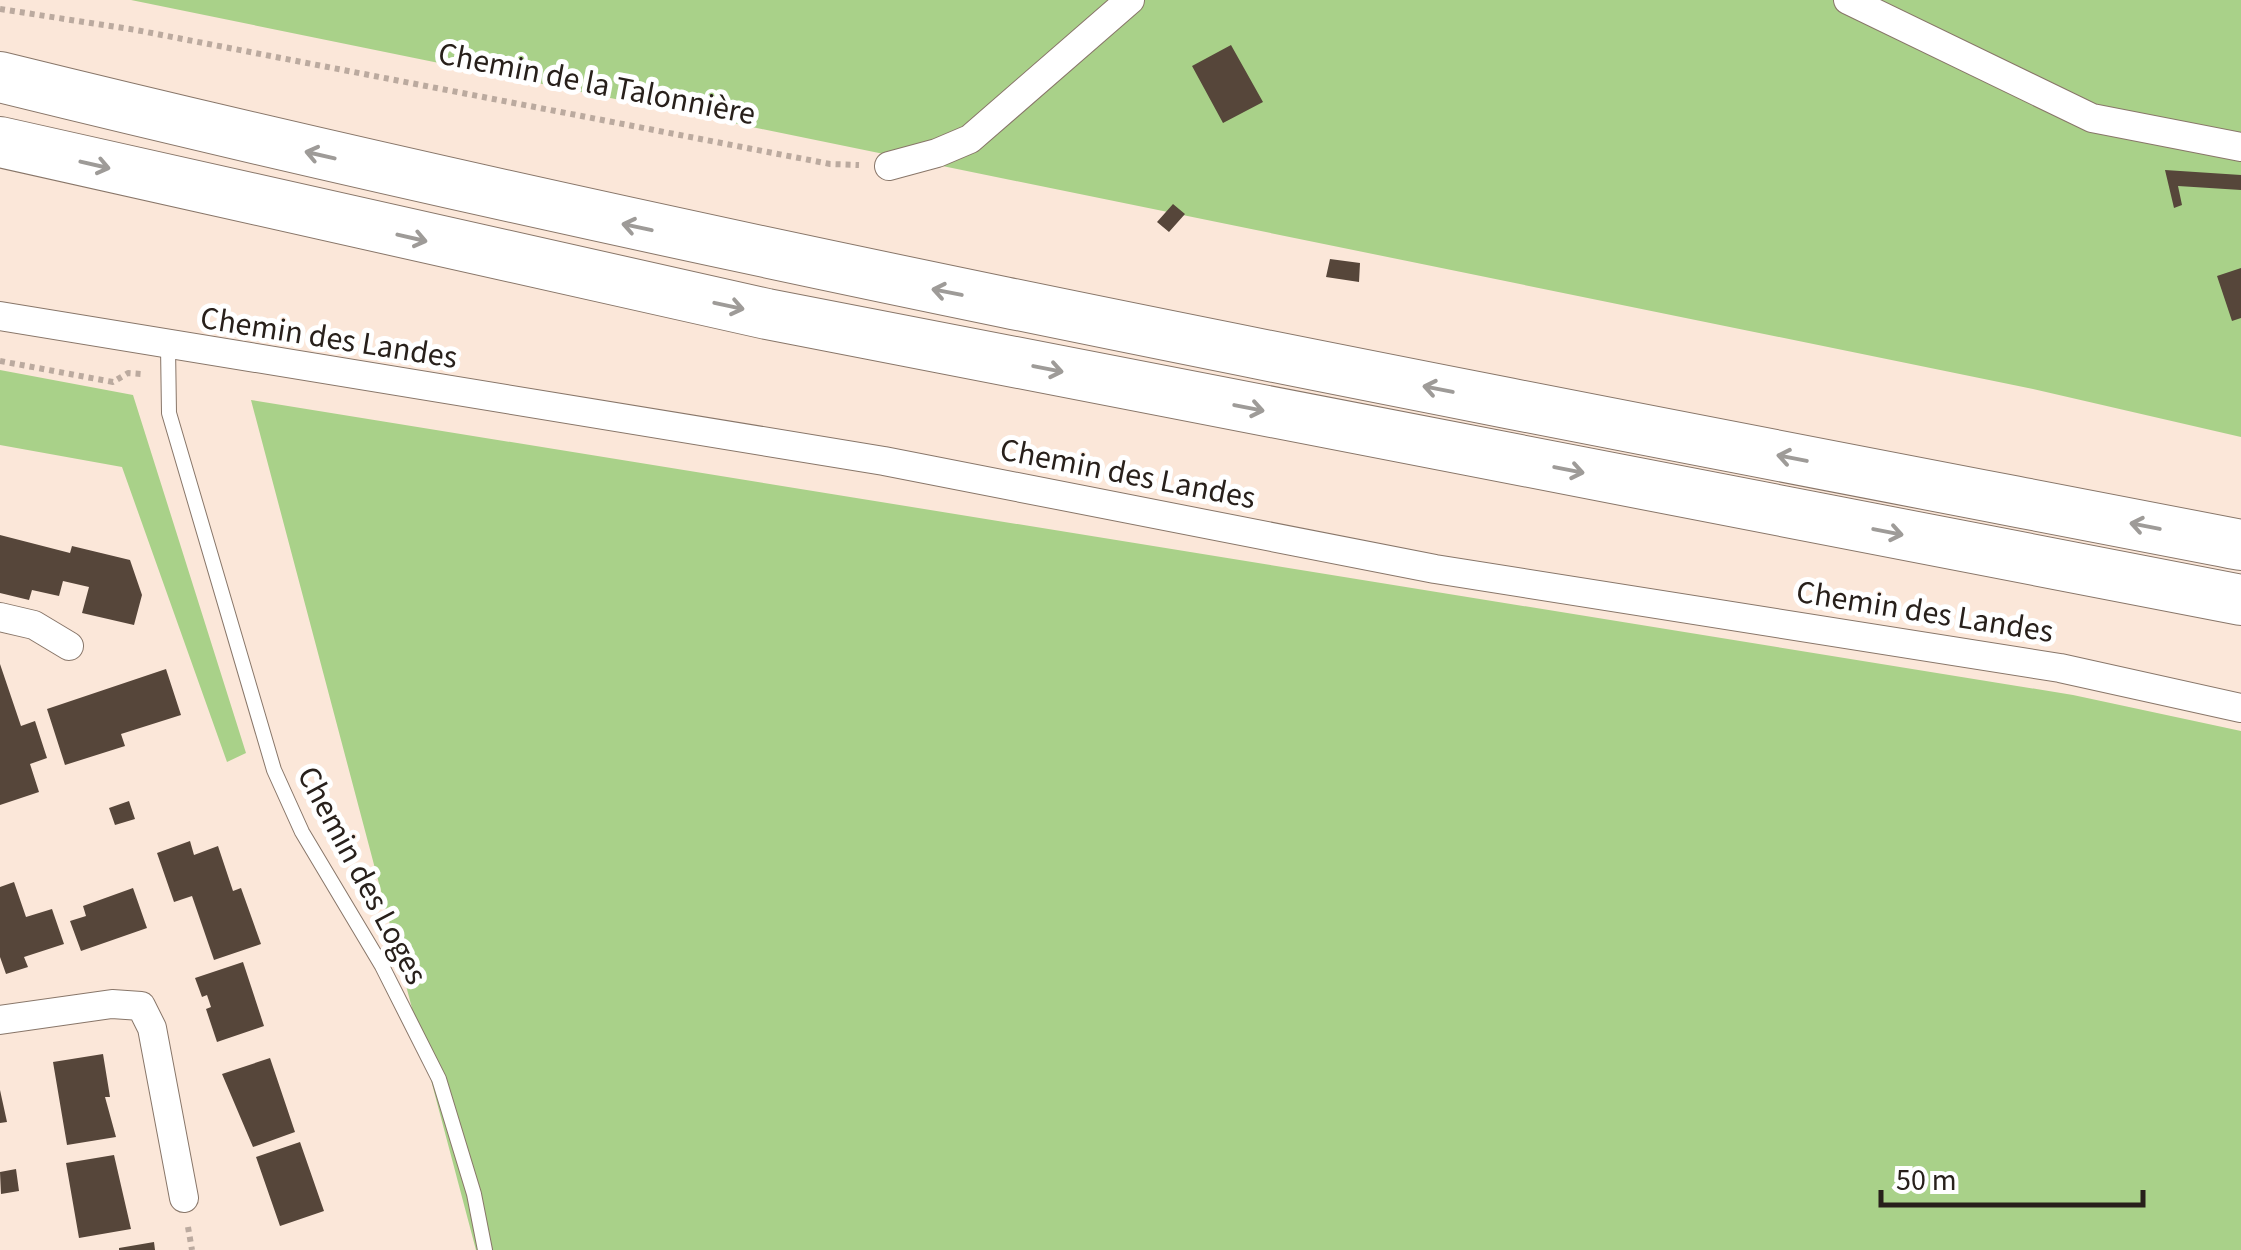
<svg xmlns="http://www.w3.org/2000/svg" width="2241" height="1250" font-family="'Source Sans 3',sans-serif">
  <rect width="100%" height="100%" fill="#fbe7d9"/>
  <path fill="#a9d189" d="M131 0H2241V437L2033 389Z
    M0 370 133 395 246 753 227 762 122 467 0 445Z
    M251 400 2073 695 2241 731V1250H476Z"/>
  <path fill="#56463a" d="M1231 45 1263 102 1223 123 1192 66Z
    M2165 170 2241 175V190L2178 186 2182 205 2174 208Z
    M1173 204 1185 214 1169 232 1157 222Z
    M1330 259 1360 263 1359 282 1326 277Z
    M2241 268V318L2232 321 2217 276Z
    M0 535 70 553 72 546 130 560 142 595 134 625 82 613 89 587 63 581 59 596 32 590 29 600 0 593Z
    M0 664 21 726 35 721 47 758 30 764 39 792 0 805Z
    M166 669 181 715 121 734 125 746 65 765 47 709Z
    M129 801 135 819 115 825 109 808Z
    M190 841 194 855 218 846 233 891 241 888 261 944 214 960 192 896 174 902 157 853Z
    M14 882 26 917 52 909 64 944 24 957 28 967 6 974 0 957V887Z
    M133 888 147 928 81 951 70 921 86 916 83 906Z
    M243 962 264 1026 217 1042 206 1009 211 1007 207 995 202 997 195 978Z
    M103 1054 110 1097H105L116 1137 67 1145 53 1062Z
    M270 1058 295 1132 253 1147 222 1074Z
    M0 1090 7 1122 0 1123Z
    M300 1142 324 1211 280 1226 256 1157Z
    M114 1155 131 1229 79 1238 66 1163Z
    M16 1169 19 1191 1 1194 0 1172Z
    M154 1242 155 1250H119V1248Z"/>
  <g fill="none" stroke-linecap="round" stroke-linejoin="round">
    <g stroke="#887669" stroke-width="16">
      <path id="lane" d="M168 347 169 413 274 770 302 832 382 966 439 1079 474 1194 485 1250"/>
    </g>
    <g stroke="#887669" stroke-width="30">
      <path id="street" d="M1848 0 2092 118 2241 147
        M889 166 937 153 970 139 1130 0
        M0 316 884 461 1435 569 2060 668 2241 708
        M0 617 34 625 69 646
        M0 1020 112 1004 141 1006 152 1028 184 1198"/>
    </g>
    <g stroke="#887669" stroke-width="52">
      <path id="highway" d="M0 77C741 260 1491 400 2241 545
        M0 142 767 314 2241 600"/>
    </g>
    <path stroke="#bbaa9f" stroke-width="6" stroke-dasharray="5 5" stroke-linecap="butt" d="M0 9 136 30 830 164 859 165
      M0 361 113 382 128 373 142 374
      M188 1227 192 1250"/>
    <use href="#lane" stroke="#fff" stroke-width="14"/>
    <use href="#street" stroke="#fff" stroke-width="28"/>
    <use href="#highway" stroke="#fff" stroke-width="50"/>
  </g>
  <defs><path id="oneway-shaft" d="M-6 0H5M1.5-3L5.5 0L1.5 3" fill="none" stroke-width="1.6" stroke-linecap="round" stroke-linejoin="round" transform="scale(2.5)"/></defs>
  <g stroke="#9e9b98">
    <use href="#oneway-shaft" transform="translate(320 155) rotate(-167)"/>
    <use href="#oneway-shaft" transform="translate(95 165) rotate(13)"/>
    <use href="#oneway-shaft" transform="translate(637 227) rotate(-168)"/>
    <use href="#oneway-shaft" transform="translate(412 238) rotate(13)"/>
    <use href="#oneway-shaft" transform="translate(947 292) rotate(-169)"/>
    <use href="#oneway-shaft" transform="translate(729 306) rotate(12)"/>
    <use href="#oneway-shaft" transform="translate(1048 369) rotate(11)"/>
    <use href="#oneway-shaft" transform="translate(1438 389) rotate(-169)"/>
    <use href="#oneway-shaft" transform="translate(1249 408) rotate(11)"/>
    <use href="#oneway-shaft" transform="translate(1792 458) rotate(-169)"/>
    <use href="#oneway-shaft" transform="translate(1569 470) rotate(11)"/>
    <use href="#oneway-shaft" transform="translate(2145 526) rotate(-169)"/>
    <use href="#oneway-shaft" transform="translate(1888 532) rotate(11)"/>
  </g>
  <g text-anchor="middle" stroke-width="10" stroke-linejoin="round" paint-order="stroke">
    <g font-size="32" fill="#28201b" stroke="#fff">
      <text transform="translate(597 83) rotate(11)" y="11">Chemin de la Talonnière</text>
      <text transform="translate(329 337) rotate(9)" y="11">Chemin des Landes</text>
      <text transform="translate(1128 473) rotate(11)" y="11">Chemin des Landes</text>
      <text transform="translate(1925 611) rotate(9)" y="11">Chemin des Landes</text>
      <text transform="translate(363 875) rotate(62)" y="11">Chemin des Loges</text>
    </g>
  </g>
  <path d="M1881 1190v15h262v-15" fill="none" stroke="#28201b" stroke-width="5"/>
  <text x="1896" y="1190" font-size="30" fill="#28201b" stroke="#ffffff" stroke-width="8" paint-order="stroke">50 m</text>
</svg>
